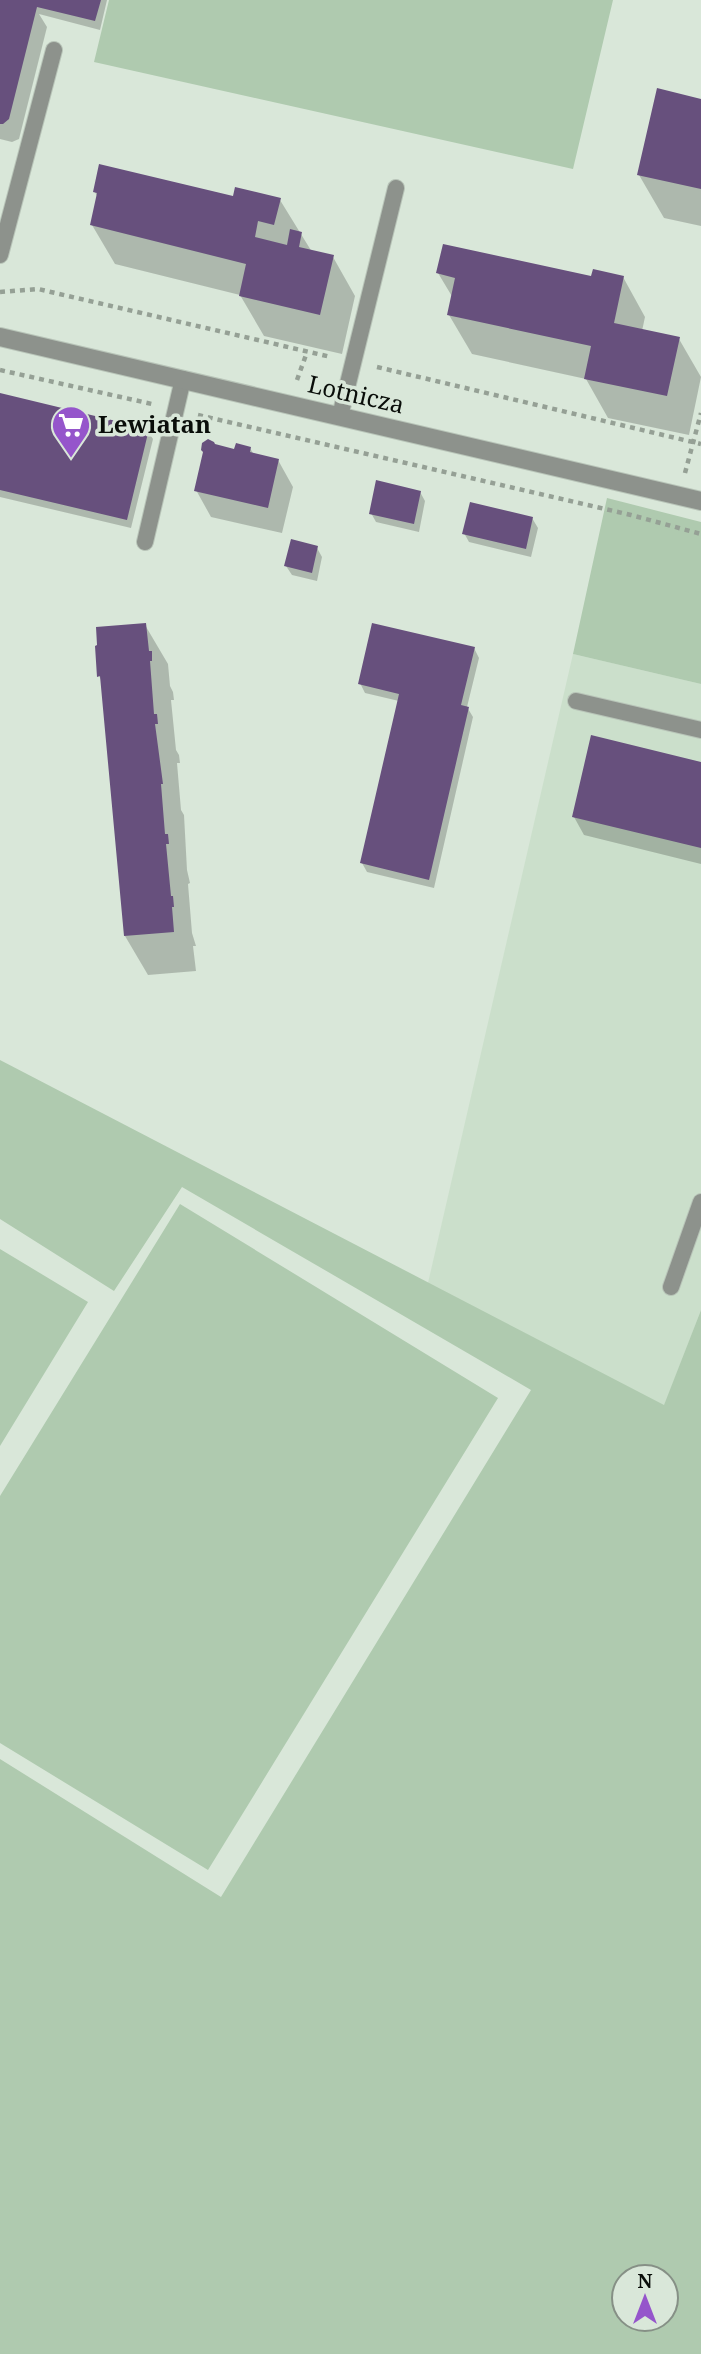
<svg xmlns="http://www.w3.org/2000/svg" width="701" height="2354" font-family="'Noto Serif',serif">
  <rect width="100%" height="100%" fill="#d9e7d9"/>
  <path fill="#cbdfcb" d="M573 654 701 684V1310L664 1406 428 1283Z"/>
  <path fill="#afcaaf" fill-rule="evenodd" d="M109 0H613L573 169 94 62Z
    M607 498 701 522V684L573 654Z
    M0 1060 664 1405 701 1310V2354H0V1759L221 1897 531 1390 182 1187 114 1291 0 1219ZM624 2277H666V2319H624Z
    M180 1204 498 1398 208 1870 0 1743V1496Z
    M0 1249 88 1302 0 1446Z"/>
  <path fill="#0003" d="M0 0H107L100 30 39 14 47 27 19 139 12 142 0 139Z
    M701 101V226L664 218 639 175Z
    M95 192 280 200 312 252 333 257 355 296 342 354 264 336 240 295 115 264 92 225 98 198Z
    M438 273 593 279 623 277 645 317 642 331 679 339 701 377 689 435 608 418 586 379 472 354 449 315 453 298Z
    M0 395 147 430 153 439 131 528 0 497Z
    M215 446 236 451 250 448 254 455 278 460 293 487 282 533 211 517 196 490Z
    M420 492 425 501 419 532 376 522 371 513Z
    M532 518 538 528 531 557 469 542 464 533Z
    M317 548 322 557 317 581 292 575 286 566Z
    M145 625 168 664 170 686 173 692 174 700H171L176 750 179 755 180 763H177L181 810 184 815 187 870 190 883 188 884 192 933 196 946H193L196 971 148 975 125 936 103 683 99 676 96 647Z
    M474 648 479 658 467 707 473 717 434 888 367 872 362 863 399 701 365 693 360 683Z
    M701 763V864L584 835 574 817Z"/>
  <path fill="#67507d" d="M0 0H101L95 21 37 7 9 119 3 124H0Z
    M657 88 701 99V189L637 175Z
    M99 164 233 196 235 187 281 198 274 225 258 221 255 237 287 245 290 229 302 232 299 247 334 255 320 315 239 296 246 264 90 225 97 193 93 192Z
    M443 244 591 276 593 269 624 276 614 323 680 337 667 396 584 379 591 346 447 315 455 278 436 273Z
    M0 393 149 429 127 520 0 490Z
    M208 439 214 442 215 444 234 449 236 443 251 447 250 452 279 459 268 508 194 491 203 452 201 450 202 443Z
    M376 480 421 491 414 524 369 514Z
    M470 502 533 517 526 549 462 534Z
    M291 539 318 546 312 573 284 566Z
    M146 623 149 651H152V661H150L154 714H157L158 724H155L163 784H161L165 834H168L169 844H166L171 896H173L174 907H172L174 932 124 936 100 676 97 677 95 646 97 645 96 627Z
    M372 623 475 647 461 705 469 707 429 880 360 863 399 694 358 684Z
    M591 735 701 762V848L572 817Z"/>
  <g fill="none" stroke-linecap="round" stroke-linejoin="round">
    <g stroke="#b8c4b8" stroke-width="18">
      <path id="service" d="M0 255 54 50
        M340 416 396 188
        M145 542 183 379
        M576 701 701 730
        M671 1287 701 1202"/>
    </g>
    <g stroke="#b8c4b8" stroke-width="20">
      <path id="tertiary" d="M0 337 701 501"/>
    </g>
    <path stroke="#95a095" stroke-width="4.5" stroke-dasharray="5 5" stroke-linecap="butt" d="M0 292 38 289 331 357
      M377 367 701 444
      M0 370 152 404
      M297 380 307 352
      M198 415 631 515 701 534
      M685 473 701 413"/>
    <use href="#service" stroke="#8d928c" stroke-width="16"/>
    <use href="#tertiary" stroke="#8d928c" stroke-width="18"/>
  </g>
  <defs>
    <g id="supermarket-pin" transform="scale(2.0125)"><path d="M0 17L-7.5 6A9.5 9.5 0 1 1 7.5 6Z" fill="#9555cb" stroke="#d9e7d9"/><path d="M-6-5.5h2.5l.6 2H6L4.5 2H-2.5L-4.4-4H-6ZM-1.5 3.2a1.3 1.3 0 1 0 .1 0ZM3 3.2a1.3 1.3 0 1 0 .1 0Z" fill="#fff"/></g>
  </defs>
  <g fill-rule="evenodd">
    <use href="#supermarket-pin" x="71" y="425"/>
  </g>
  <g text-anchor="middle" stroke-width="7" stroke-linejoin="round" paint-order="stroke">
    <g font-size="24" fill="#090d09" stroke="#d9e7d9">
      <text transform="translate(356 395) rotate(13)" y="8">Lotnicza</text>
    </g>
    <g font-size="24" font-weight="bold" fill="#090d09" stroke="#d9e7d9" text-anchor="start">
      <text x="98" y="433">Lewiatan</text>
    </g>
  </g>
  <g transform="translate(645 2298)"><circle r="33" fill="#d9e7d9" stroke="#869086" stroke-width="2"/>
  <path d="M0-5L12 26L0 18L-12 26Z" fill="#9555cb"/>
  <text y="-10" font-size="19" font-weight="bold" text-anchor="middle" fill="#090d09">N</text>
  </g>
</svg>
